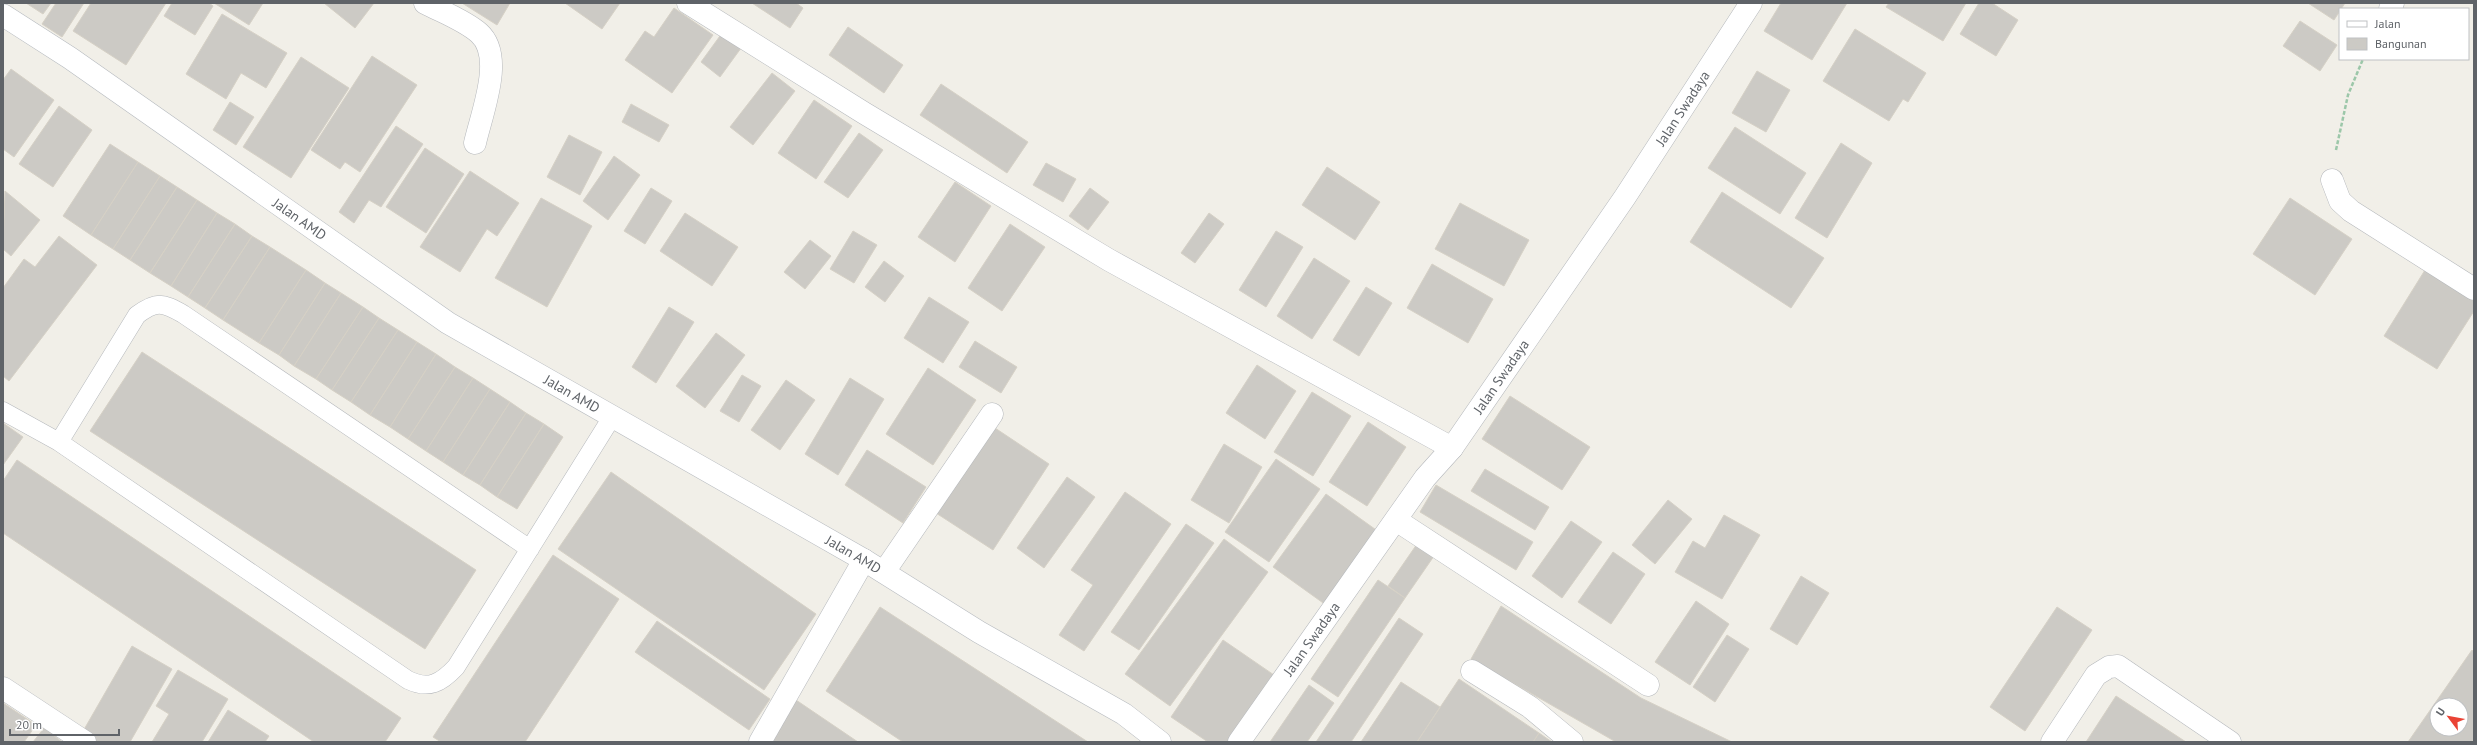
<svg xmlns="http://www.w3.org/2000/svg" width="2477" height="745" font-family="'PT Sans',sans-serif">
  <rect width="100%" height="100%" fill="#f1efe8"/>
  <path fill="#cccac5" stroke="#d6d1c6" fill-rule="evenodd" d="M26 3H51L43 14Z
    M56 3H84L62 37 42 24Z
    M91 3H166L126 65 73 31Z
    M172 3H209L213 6 195 35 164 16Z
    M214 3H263L249 25Z
    M324 3H374L355 28Z
    M462 3H510L497 25Z
    M565 3H620L602 29Z
    M752 3H796L803 8 790 28Z
    M1781 3H1847L1812 60 1764 31Z
    M1889 3H1966L1943 41 1886 7Z
    M1979 3H1992L2018 20 1996 56 1960 34Z
    M2308 3H2345L2334 20Z
    M674 8 713 35 672 93 625 60 645 31 654 37Z
    M222 14 287 53 266 88 241 73 226 99 186 74Z
    M2300 21 2337 45 2320 71 2283 46Z
    M848 27 903 65 884 93 829 55Z
    M725 29 744 44 720 77 701 62Z
    M1855 29 1926 73 1908 102 1903 99 1889 121 1823 81Z
    M372 56 417 85 360 172 345 162 340 169 311 150Z
    M301 57 349 88 291 178 243 147Z
    M11 69 54 100 14 157 3 149V80Z
    M1757 71 1790 90 1766 132 1732 113Z
    M772 73 795 91 753 145 730 127Z
    M941 84 1028 142 1007 173 920 115Z
    M814 100 852 126 816 179 778 153Z
    M230 102 254 117 236 145 213 130Z
    M631 104 669 125 659 142 622 122Z
    M59 106 92 130 53 187 19 164Z
    M396 126 423 144 381 207 369 200 354 223 339 212Z
    M1735 127 1806 173 1780 214 1708 168Z
    M859 133 883 150 848 198 824 182Z
    M569 135 602 152 580 195 547 177Z
    M1841 143 1872 163 1827 238 1795 218Z
    M110 144 138 162 91 235 63 216Z
    M425 148 464 174 426 233 386 207Z
    M614 156 640 175 608 220 583 201Z
    M138 162 160 176 113 249 91 235Z
    M1046 163 1076 179 1063 202 1033 185Z
    M1327 167 1380 202 1355 240 1302 205Z
    M470 171 519 203 497 236 487 229 460 272 420 247Z
    M160 176 177 187 130 260 113 249Z
    M955 182 991 206 955 262 918 237Z
    M177 187 197 200 150 273 130 260Z
    M651 188 672 201 645 244 624 231Z
    M1090 188 1109 202 1088 230 1069 216Z
    M5 191 40 220 11 256 3 249Z
    M1722 192 1824 258 1791 308 1690 242Z
    M541 198 592 226 547 307 495 278Z
    M2290 198 2352 239 2315 295 2253 254Z
    M197 200 217 213 171 286 150 273Z
    M1460 203 1529 240 1504 286 1435 249Z
    M217 213 235 224 188 297 171 286Z
    M685 213 738 247 712 286 660 251Z
    M1209 213 1224 224 1195 263 1181 253Z
    M235 224 252 236 205 308 188 297Z
    M1010 224 1045 247 1002 311 968 288Z
    M853 231 877 245 854 283 830 269Z
    M1276 231 1303 247 1266 307 1239 290Z
    M59 236 97 265 9 381 3 376V288L24 259 35 267Z
    M252 236 270 247 223 320 205 308Z
    M810 240 831 256 805 289 784 272Z
    M270 247 306 270 259 343 223 320Z
    M1314 258 1350 281 1312 339 1277 316Z
    M884 261 904 276 885 302 865 287Z
    M1432 264 1493 299 1468 343 1407 308Z
    M306 270 325 283 279 355 259 343Z
    M2425 270 2474 301V311L2437 369 2384 336Z
    M325 283 341 293 294 366 279 355Z
    M1366 287 1392 303 1359 356 1333 340Z
    M341 293 363 307 316 379 294 366Z
    M929 297 969 322 943 363 904 338Z
    M363 307 379 318 332 390 316 379Z
    M669 307 694 322 656 383 632 367Z
    M379 318 398 330 351 402 332 390Z
    M398 330 417 342 370 415 351 402Z
    M716 333 745 355 705 408 676 386Z
    M975 341 1017 367 1001 393 959 367Z
    M417 342 436 354 390 427 370 415Z
    M142 352 476 570 425 649 90 431Z
    M436 354 455 367 408 439 390 427Z
    M1257 365 1296 391 1265 439 1226 413Z
    M455 367 473 378 426 451 408 439Z
    M928 368 976 400 933 465 886 434Z
    M742 375 761 386 739 422 720 411Z
    M473 378 490 389 443 462 426 451Z
    M850 378 884 399 838 475 805 454Z
    M786 380 815 400 780 450 751 430Z
    M490 389 510 402 463 475 443 462Z
    M1312 392 1351 416 1313 476 1274 452Z
    M1510 396 1590 447 1562 490 1482 439Z
    M510 402 526 413 480 485 463 475Z
    M526 413 544 424 497 497 480 485Z
    M1368 422 1406 447 1367 506 1329 482Z
    M3 423 23 437 3 465Z
    M544 424 563 437 517 509 497 497Z
    M992 426 1049 464 993 550 936 513Z
    M1224 444 1262 467 1229 523 1191 500Z
    M867 450 926 487 903 523 845 485Z
    M1276 459 1320 489 1269 562 1225 532Z
    M17 460 401 718 385 742H314L3 533V481Z
    M1485 469 1549 507 1535 530 1471 491Z
    M611 472 816 614 764 690 558 549Z
    M1067 477 1095 497 1044 568 1017 548Z
    M1436 485 1533 542 1516 570 1420 512Z
    M1125 492 1171 524 1084 651 1059 635 1093 585 1071 570Z
    M1326 494 1379 532 1326 605 1273 567Z
    M1668 500 1692 519 1655 564 1632 545Z
    M1724 515 1760 535 1722 599 1675 572 1693 541 1705 548Z
    M1571 521 1602 542 1562 598 1532 576Z
    M1186 524 1214 543 1139 650 1111 632Z
    M1224 539 1268 572 1170 706 1125 674Z
    M1417 544 1434 556 1405 598 1388 586Z
    M1613 552 1645 574 1611 624 1578 602Z
    M553 555 619 599 525 742H441L433 737Z
    M1801 576 1829 593 1797 645 1770 629Z
    M1378 580 1405 598 1338 697 1311 679Z
    M1696 601 1729 624 1690 685 1655 662Z
    M1501 606 1641 698 1732 742H1616L1471 659Z
    M880 607 1088 742H903L826 691Z
    M2057 607 2092 630 2025 731 1990 707Z
    M1399 618 1423 634 1351 742H1316Z
    M657 621 770 699 749 730 635 652Z
    M1727 635 1749 649 1715 702 1693 687Z
    M1223 640 1274 675 1229 742H1208L1171 717Z
    M132 646 172 669 130 742H98L82 733Z
    M2472 650 2474 652V739L2472 742H2408ZM2437 705H2461V729H2437Z
    M178 670 228 699 202 742H152L169 714 156 706Z
    M1459 679 1539 733 1533 742H1417Z
    M1401 682 1440 707 1417 742H1361Z
    M1309 685 1334 703 1307 742H1270Z
    M2116 696 2186 742H2086Z
    M796 700 858 742H768Z
    M3 703 36 725 24 742H3Z
    M228 710 269 736 265 742H208Z
    M44 728 62 742H33Z
    M1539 733 1552 742H1533Z"/>
  <g fill="none" stroke-linecap="round" stroke-linejoin="round">
    <g stroke="#b5b8bc" stroke-width="19">
      <path id="lane" d="M3 411 59 442 408 680C429 690 441 683 456 667L612 417
        M59 442 137 315C156 301 162 302 183 314L530 549"/>
    </g>
    <g stroke="#b5b8bc" stroke-width="23">
      <g id="street">
        <path d="M425 3C442 12 464 20 479 33 505 56 482 112 475 143"/>
        <path d="M688 3 864 113 1109 260 1452 448"/>
        <path d="M2390 9 2393 3"/>
        <path d="M2332 180 2340 201 2351 211 2474 289"/>
        <path d="M1396 520 1648 685"/>
        <path d="M884 572 992 414"/>
        <path d="M1472 671 1530 707 1572 742"/>
        <path d="M3 688 85 742"/>
        <path d="M760 742 864 560"/>
        <path id="s1" d="M1239 742 1425 478 1452 448 1625 197 1751 3"/>
        <path d="M2052 742 2096 675 2109 667 2118 666 2230 742"/>
      </g>
    </g>
    <g stroke="#b6babf" stroke-width="23">
      <g id="secondary">
        <path id="s2" d="M3 15 70 58 448 323 864 560 979 632 1124 714 1160 742"/>
      </g>
    </g>
    <path stroke="#9cc7a9" stroke-width="2.5" stroke-dasharray="4 2" stroke-linecap="butt" d="M2336 150 2348 95 2363 59"/>
    <use href="#lane" stroke="#fff" stroke-width="18"/>
    <use href="#street" stroke="#fff" stroke-width="22"/>
    <use href="#secondary" stroke="#fff" stroke-width="22"/>
  </g>
  <g text-anchor="middle" stroke-width="3" stroke-linejoin="round" paint-order="stroke">
    <g font-size="14" fill="#5f6368" stroke="#fff">
      <text dy="5" stroke="none"><textPath href="#s1" startOffset="774">Jalan Swadaya</textPath></text>
      <text dy="5" stroke="none"><textPath href="#s2" startOffset="360">Jalan AMD</textPath></text>
      <text dy="5" stroke="none"><textPath href="#s1" startOffset="450">Jalan Swadaya</textPath></text>
      <text dy="5" stroke="none"><textPath href="#s2" startOffset="684">Jalan AMD</textPath></text>
      <text dy="5" stroke="none"><textPath href="#s2" startOffset="1008">Jalan AMD</textPath></text>
      <text dy="5" stroke="none"><textPath href="#s1" startOffset="126">Jalan Swadaya</textPath></text>
    </g>
  </g>
  <rect width="2477" height="745" fill="none" stroke="#5f6368" stroke-width="8"/>
  <rect x="2339" y="8" width="130" height="52" fill="#ffffff" stroke="#bfc1c3"/>
  <rect x="2347" y="21" width="20" height="6" fill="#ffffff" stroke="#bfc1c3"/>
  <text x="2375" y="28" font-size="12" fill="#5f6368">Jalan</text>
  <rect x="2347" y="38" width="20" height="12" fill="#cccac5" stroke="#bfc1c3"/>
  <text x="2375" y="48" font-size="12" fill="#5f6368">Bangunan</text>
  <g transform="translate(2449 717) rotate(302)"><circle r="19" fill="#ffffff" stroke="#bfc1c3"/>
  <path d="M0-3L7 15L0 10L-7 15Z" fill="#ea4335"/>
  <text y="-6" font-size="11" font-weight="bold" text-anchor="middle" fill="#5f6368">U</text>
  </g>
  <path d="M10 729v6h109v-6" fill="none" stroke="#5f6368" stroke-width="2"/>
  <text x="16" y="729" font-size="12" fill="#5f6368" stroke="#ffffff" stroke-width="3" paint-order="stroke">20 m</text>
</svg>
